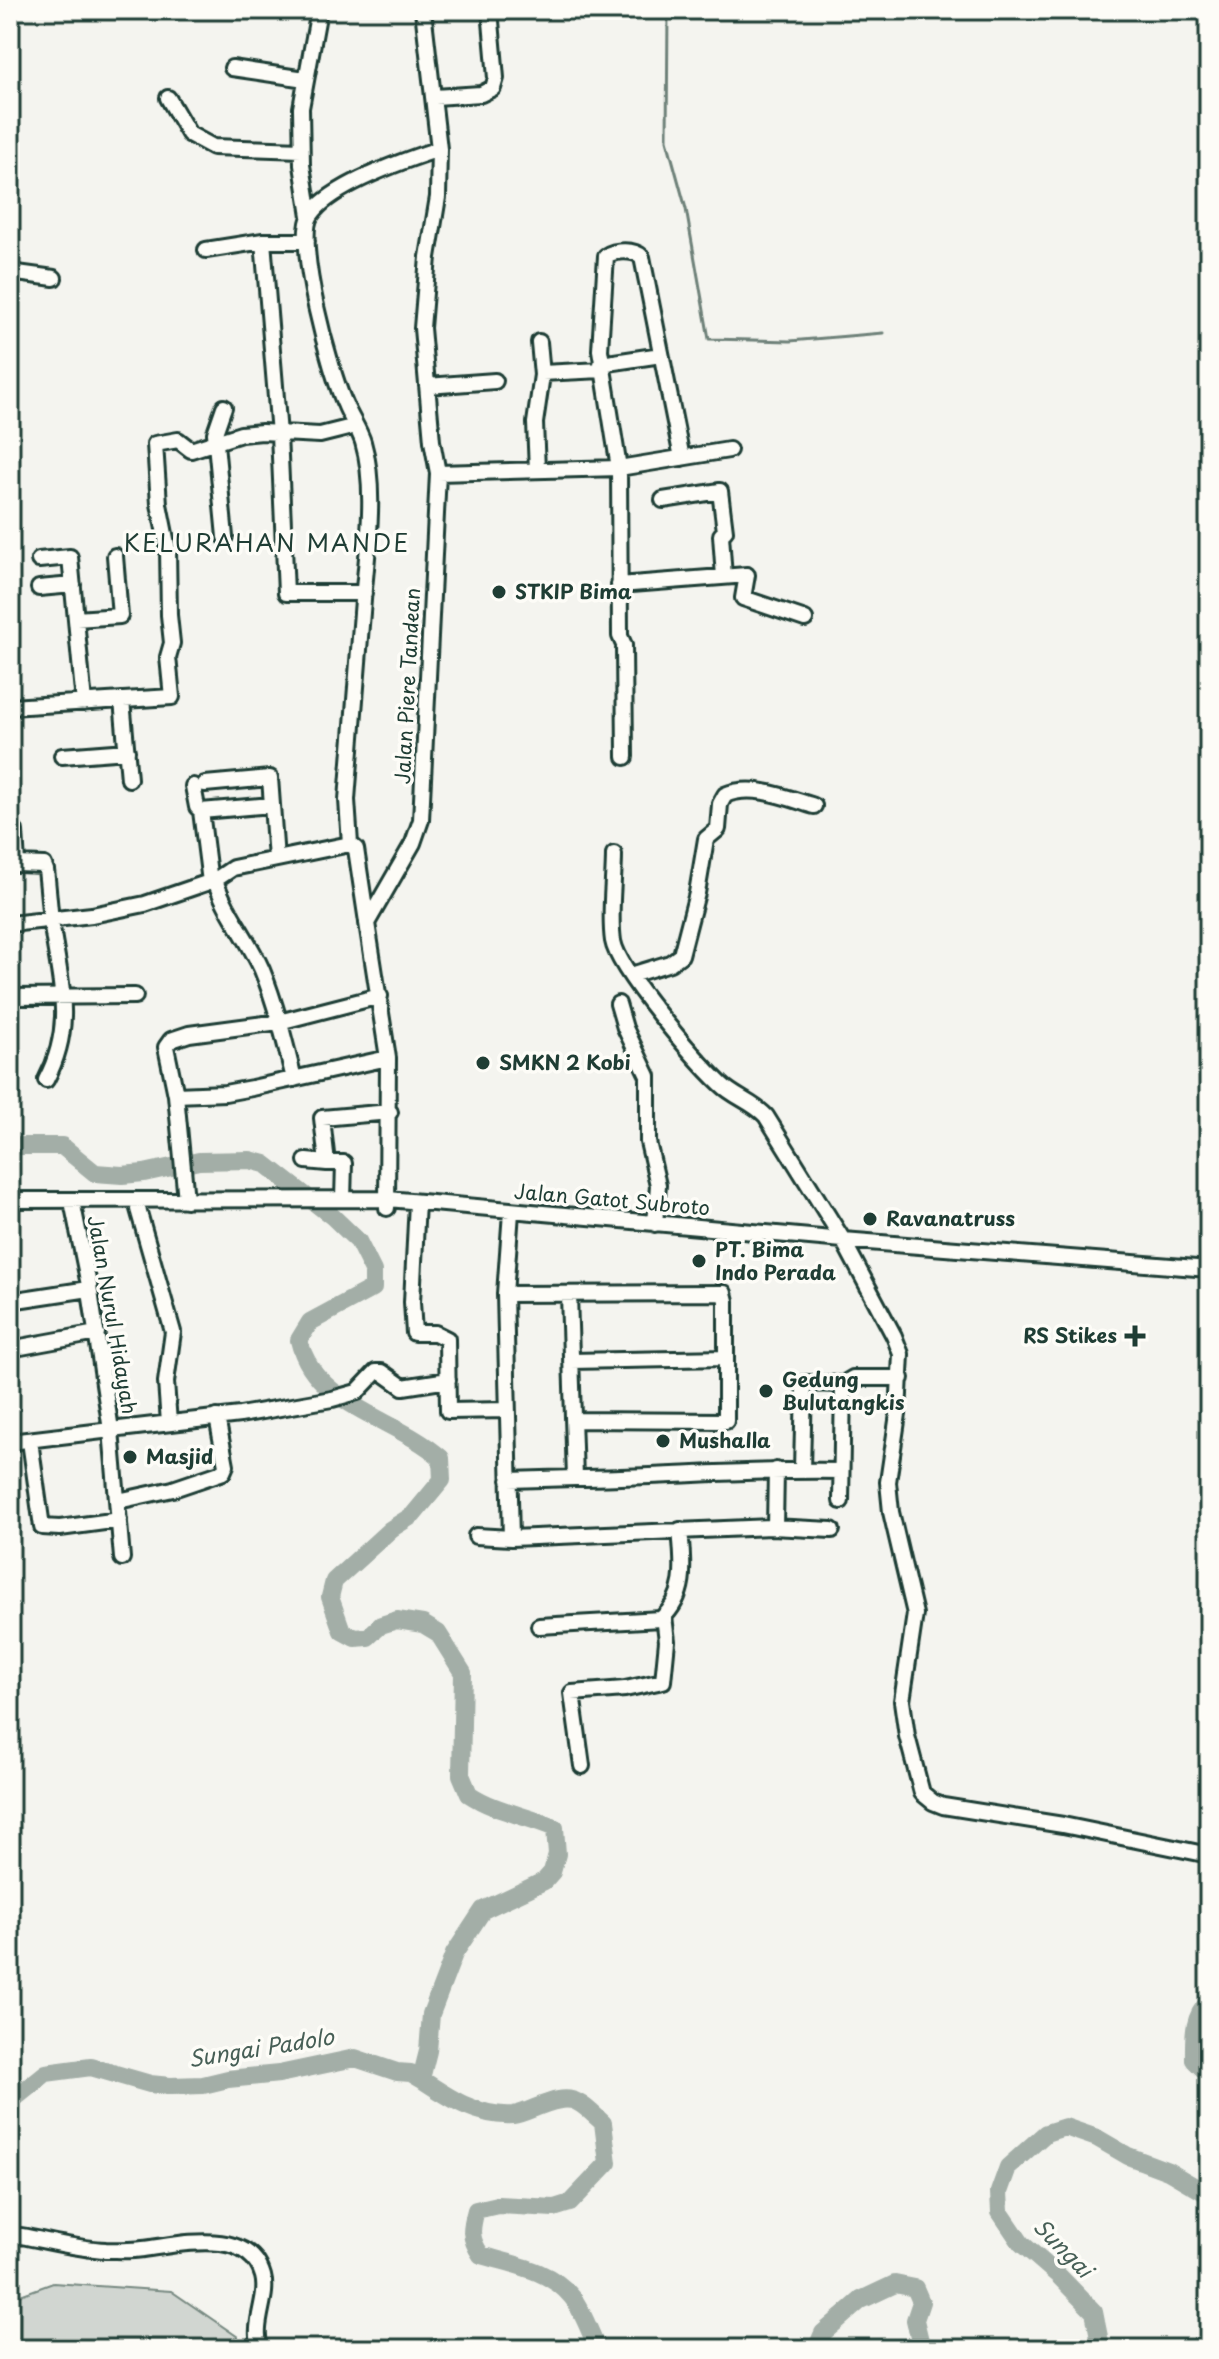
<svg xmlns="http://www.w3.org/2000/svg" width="1219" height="2359" font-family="'Playpen Sans',sans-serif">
  <rect width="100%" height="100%" fill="#f4f4ef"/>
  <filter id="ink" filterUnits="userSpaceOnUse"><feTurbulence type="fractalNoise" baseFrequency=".0125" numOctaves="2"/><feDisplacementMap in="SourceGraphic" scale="16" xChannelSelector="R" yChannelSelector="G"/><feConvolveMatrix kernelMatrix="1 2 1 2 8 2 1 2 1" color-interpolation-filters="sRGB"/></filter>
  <g filter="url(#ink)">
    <path fill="#d1d6d1" stroke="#788a82" stroke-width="2" d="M53 2283 171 2291 238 2337 236 2349H21L10 2320 12 2298Z"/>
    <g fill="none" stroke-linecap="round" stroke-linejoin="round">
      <path stroke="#6e8179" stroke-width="3" d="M668 10 667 140 686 209 709 339 790 341 883 333"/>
      <path stroke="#a3aea7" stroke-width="18" d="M10 1146H62L95 1173 122 1175 144 1173 199 1161 250 1160 265 1164 333 1217 358 1241 373 1271V1288L310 1322 299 1340C314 1406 397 1418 441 1458L442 1480 413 1515 391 1529 334 1581 330 1597 342 1631 355 1638 368 1637 381 1625 397 1620 423 1624 438 1633 463 1673 461 1775 469 1794C496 1812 526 1815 555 1828L557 1854 552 1872 544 1881 483 1910 454 1954 431 2014 428 2051 421 2079 411 2073 397 2072 355 2058 279 2074 228 2079 203 2085 170 2086 150 2084 91 2067 46 2073 10 2102
        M1209 2002C1192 2017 1194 2039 1194 2060L1209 2075
        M421 2079C450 2098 477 2117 513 2115 521 2114 529 2110 537 2107 572 2093 576 2098 603 2123L608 2163 570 2203 554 2208 498 2205 476 2210C471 2228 469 2238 481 2255 512 2264 551 2270 572 2297 583 2311 590 2333 598 2349
        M816 2349 823 2333 861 2300 895 2284 915 2288 921 2302 915 2320 922 2349
        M1095 2349 1100 2342 1094 2312 1059 2276 1021 2243 1000 2212 999 2192 1008 2167 1046 2133 1065 2127 1097 2138 1128 2156 1168 2171 1209 2195"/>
      <g stroke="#1f3d34" stroke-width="20">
        <path id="minor" d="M232 68 305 79
          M435 97 481 94 493 88 496 78 490 10
          M168 98 189 134 213 147 301 150
          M310 216 302 165 301 108 319 10
          M263 241 279 434 286 593H364
          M206 250 263 241H307
          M10 272 54 278
          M601 364 661 355
          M542 373 602 370
          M427 386 495 381
          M224 407 215 433 225 537
          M537 470 535 423 542 375 539 342
          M438 473 619 468 729 450
          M663 500 720 491 725 531 721 535 724 577
          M39 560 70 557 84 703
          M619 585 747 575 743 598 805 619
          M39 588 73 585
          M76 619 120 616 115 556
          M122 700 129 779
          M10 707 172 697 168 657 172 643 169 615 168 549 159 504 155 444 178 440 191 450 241 434 262 432 320 435 356 426
          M62 756 127 751
          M625 757 624 645 620 636 619 468 600 350 606 256C615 250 634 249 642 257L682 458
          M205 784 270 778 276 859
          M193 786 197 807 201 811 210 882
          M201 811 272 805
          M15 831 17 864 44 865 46 870C48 886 49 903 51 920 59 980 76 1023 46 1080
          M350 844 347 800C352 733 358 666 363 600 367 552 377 489 363 442 359 429 350 417 345 404 331 375 294 240 311 215 331 185 405 160 439 149
          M614 854C614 882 609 914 613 941 618 971 697 1061 721 1084 734 1097 753 1102 766 1116L843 1240 894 1336 901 1354 898 1414 888 1482 891 1512 915 1614 902 1701 907 1736 922 1793 933 1802 943 1806 1063 1825 1209 1855
          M215 880C226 913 248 938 262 970 276 1004 285 1042 294 1079
          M10 924 92 915 145 904 215 880 233 868 350 844 356 849 367 922
          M631 975 670 963 681 955 697 893 706 839 718 829 720 804 725 795C752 783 788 798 814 806
          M10 997 135 996
          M618 1004 625 1028 648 1076V1142L658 1185 655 1224
          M176 1095 225 1093 252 1088 388 1058
          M306 1161 327 1163
          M343 1199 344 1163H327L322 1118 390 1112
          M10 1200 388 1199 843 1240 1209 1269
          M186 1200 176 1095 166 1047 171 1040 189 1034 279 1022 380 996
          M417 1202 412 1302 414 1333H435L447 1339 448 1411 507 1410
          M387 1208 388 1058 367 923 413 843 421 820 438 473 432 441 422 328 428 257 438 197 439 149 423 10
          M138 1209 173 1332 166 1382 169 1423
          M511 1212 505 1294 511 1538 772 1527 832 1530
          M505 1294 724 1293 726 1301V1421L574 1420
          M10 1301 89 1289
          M10 1349 97 1333
          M571 1361 726 1358
          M843 1384 853 1378H901
          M30 1441 42 1527 60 1528 119 1520
          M10 1442 111 1430 89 1285 72 1201
          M802 1470 804 1383 843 1384 841 1501
          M575 1478C664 1477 752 1469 841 1471
          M509 1480 575 1478 569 1295
          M118 1501 173 1489 223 1472 226 1465 217 1417
          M775 1527 776 1470
          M476 1536 511 1538
          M122 1558 111 1430 240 1415 332 1399 357 1392 376 1372H382L403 1387 448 1380
          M539 1626 661 1619C688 1595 683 1563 680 1530
          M582 1766 572 1693 625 1689 663 1681 667 1641 664 1616
          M10 2239 21 2236C49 2241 77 2249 106 2250 118 2250 130 2251 143 2249 179 2245 249 2226 263 2276 269 2298 252 2322 260 2349"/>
      </g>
      <use href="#minor" stroke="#fdfcf7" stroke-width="14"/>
    </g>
  </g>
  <g fill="#1f3d34" stroke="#fdfcf7" stroke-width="3">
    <circle cx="499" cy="592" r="8"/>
    <circle cx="483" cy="1063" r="8"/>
    <circle cx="870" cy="1219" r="8"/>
    <circle cx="699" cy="1261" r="8"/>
    <path d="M1131 1324h8v8h8v8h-8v8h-8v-8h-8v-8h8z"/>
    <circle cx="766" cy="1391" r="8"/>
    <circle cx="663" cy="1441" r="8"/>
    <circle cx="130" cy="1457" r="8"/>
  </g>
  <g text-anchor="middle" stroke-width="7" stroke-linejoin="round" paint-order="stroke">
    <g font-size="20" font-weight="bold" fill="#1f3d34" stroke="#fdfcf7" text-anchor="start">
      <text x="515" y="599">STKIP Bima</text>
      <text x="499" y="1070">SMKN 2 Kobi</text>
      <text x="886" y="1226">Ravanatruss</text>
      <text x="715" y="1257">PT. Bima<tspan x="715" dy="23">Indo Perada</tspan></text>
      <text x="1117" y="1343" text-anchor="end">RS Stikes</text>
      <text x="782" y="1387">Gedung<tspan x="782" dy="23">Bulutangkis</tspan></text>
      <text x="679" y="1448">Mushalla</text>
      <text x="146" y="1464">Masjid</text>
    </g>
    <g font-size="20" fill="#1f3d34" stroke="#fdfcf7">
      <text transform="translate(408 686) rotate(-87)" y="7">Jalan Piere Tandean</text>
      <text transform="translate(612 1200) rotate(5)" y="7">Jalan Gatot Subroto</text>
      <text transform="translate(112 1315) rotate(80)" y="7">Jalan Nurul Hidayah</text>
    </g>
    <g font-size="22" font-style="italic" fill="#475f56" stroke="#fdfcf7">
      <text transform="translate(261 2048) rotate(-9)" y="8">Sungai Padolo</text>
      <text transform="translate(1063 2248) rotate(45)" y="8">Sungai</text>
    </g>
    <g font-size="24" letter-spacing="2" fill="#1f3d34" stroke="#fdfcf7">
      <text x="267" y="552">KELURAHAN MANDE</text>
    </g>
  </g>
  <rect width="1219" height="2359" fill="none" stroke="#fdfcf7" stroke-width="40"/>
  <rect x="20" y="20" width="1179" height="2319" fill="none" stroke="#1f3d34" stroke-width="3" filter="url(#ink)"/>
</svg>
